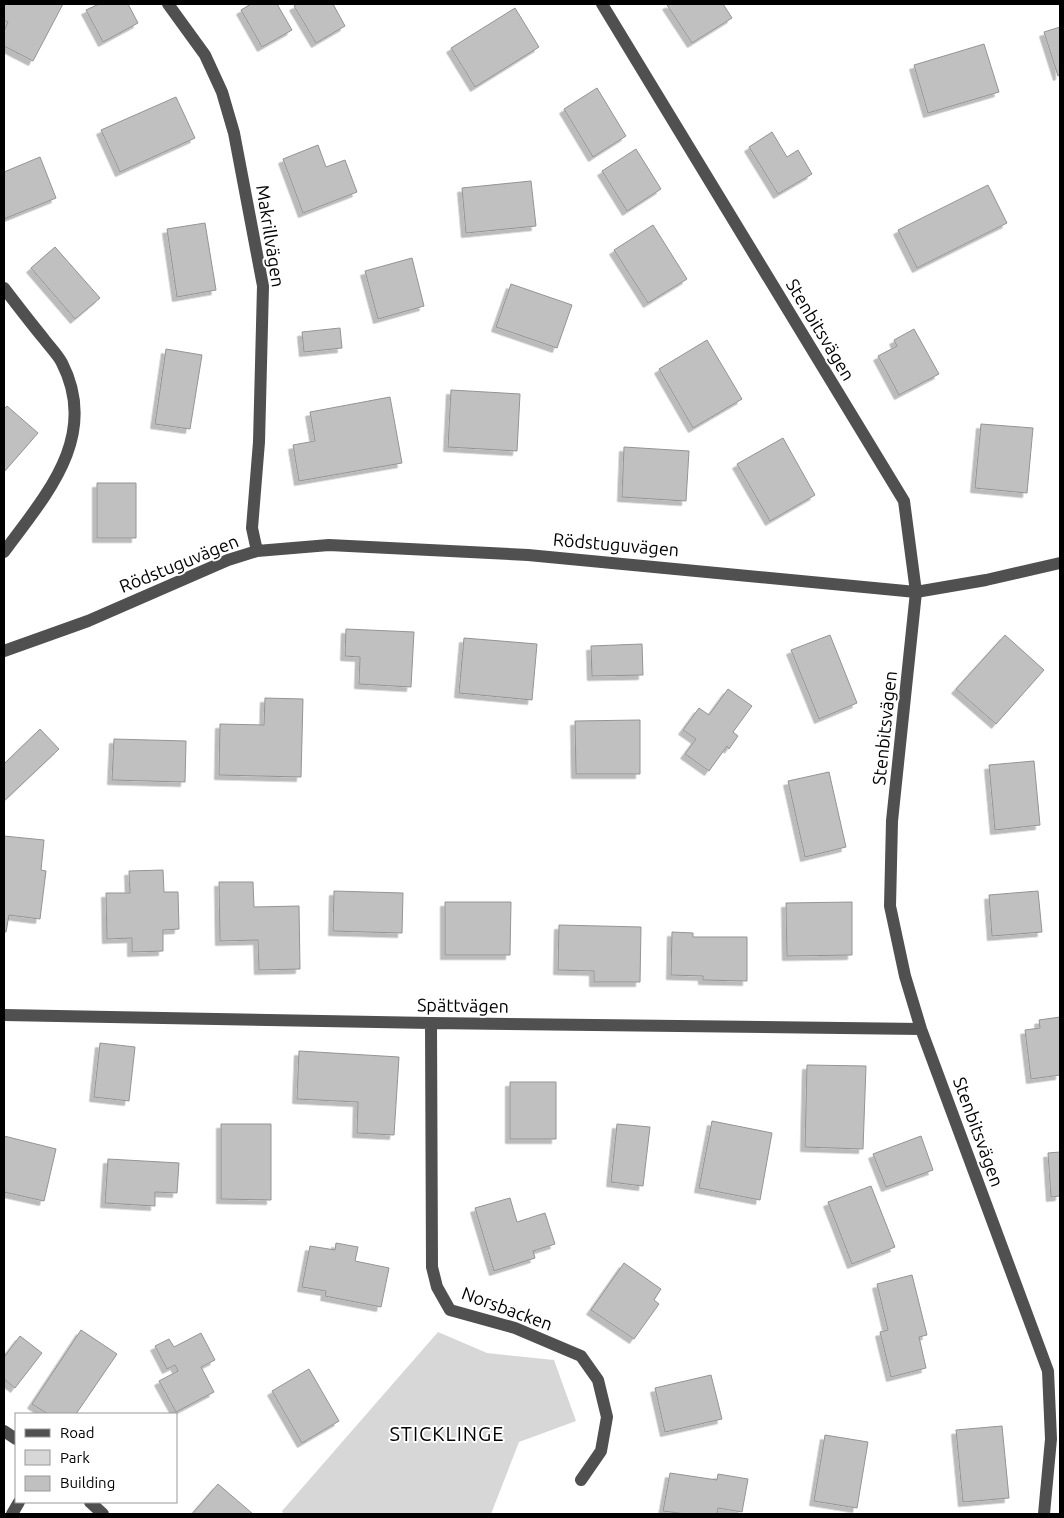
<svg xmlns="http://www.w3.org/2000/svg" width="1064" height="1518" font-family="Ubuntu,sans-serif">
  <defs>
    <filter id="shadow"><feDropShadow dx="-4.5" dy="4.5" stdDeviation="0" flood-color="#0004"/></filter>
  </defs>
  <rect width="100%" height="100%" fill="#fff"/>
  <path fill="#d7d7d7" d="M438 1332 487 1353 554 1360 576 1421 519 1442 491 1514H283L282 1511Z"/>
  <path fill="#c0c0c0" stroke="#949494" filter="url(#shadow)" d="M4 4H63L33 61 4 46V31L8 22 4 20Z
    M99 4H128L138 23 103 42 86 10Z
    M251 4H277L292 30 262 47 241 10Z
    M298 4H333L345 26 316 43 294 6Z
    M669 4H723L732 18 692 43 667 5Z
    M515 8 539 47 475 87 451 48Z
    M1060 27V75L1058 76 1044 32Z
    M984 44 999 92 928 113 914 65Z
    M597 88 626 136 593 157 564 109Z
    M176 97 195 138 120 172 101 130Z
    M772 132 787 157 798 150 812 174 778 194 749 147Z
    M318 145 326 167 345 160 357 192 303 213 283 159Z
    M636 149 661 189 627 211 602 171Z
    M40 157 56 198 4 219V172Z
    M531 181 536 226 466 233 462 188Z
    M988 185 1007 223 917 268 898 230Z
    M205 223 216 290 177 297 167 229Z
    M653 225 687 279 648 303 614 250Z
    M55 247 100 298 75 319 31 268Z
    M412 258 424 306 378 319 365 271Z
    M511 284 572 305 557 348 496 327Z
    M340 328 342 348 304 352 302 332Z
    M914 329 939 374 899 395 878 356 897 346 894 340Z
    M707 340 742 399 693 428 659 369Z
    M166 349 202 355 190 429 155 424Z
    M451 390 520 394 517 451 448 447Z
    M390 397 402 463 299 481 293 445 315 441 310 412Z
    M7 406 38 433 4 472V409Z
    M981 424 1033 428 1027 493 975 488Z
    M783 438 815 495 770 521 737 464Z
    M624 447 689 451 686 501 622 497Z
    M97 483H136V538H97Z
    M346 629 414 632 411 687 359 684 360 657 345 656Z
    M830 635 857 703 819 719 791 650Z
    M1005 635 1044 670 996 724 956 689Z
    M464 638 537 644 532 700 459 693Z
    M642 644 643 675 592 676 591 646Z
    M728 689 752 706 733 732 738 736 729 749 727 746 709 771 685 754 696 739 683 730 699 708 709 715Z
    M265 698 303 699 301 777 219 775 220 724 264 725Z
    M640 720V774H576L575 721Z
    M40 729 59 749 4 801V764Z
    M114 739 186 741 185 782 112 780Z
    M1034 761 1040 825 995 830 989 765Z
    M829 772 846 847 805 857 788 781Z
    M4 836 44 840 41 870 46 871 40 919 9 915 6 932H4Z
    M163 870 164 892H178L179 929 163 930V951L132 952V938L107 939 106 893H130L129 871Z
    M219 882H253L254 907 299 906 300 969 259 970 258 940 220 941Z
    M334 891 403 893 402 933 333 931Z
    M1038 891 1042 932 992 936 989 895Z
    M445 902H511L510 955H445Z
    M852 902V955L787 956 786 903Z
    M559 925 641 927 640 982H594V971L558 970Z
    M672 932 693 933V937H747V981L703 980V976L671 975Z
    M1060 1017V1075L1031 1079 1025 1030 1040 1028 1039 1020Z
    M100 1043 135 1047 129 1101 94 1097Z
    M299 1051 399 1057 394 1135 357 1133 358 1102 297 1099Z
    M807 1065 866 1066 863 1149 805 1147Z
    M510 1082H556V1139H510Z
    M712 1121 772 1133 760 1200 699 1188Z
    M221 1124H271V1200L221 1199Z
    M617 1124 650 1127 643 1186 611 1182Z
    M4 1136 56 1149 44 1201 4 1192Z
    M921 1136 933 1170 886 1187 873 1154Z
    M1060 1152V1196L1051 1197 1048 1153Z
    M108 1159 179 1163 177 1193 155 1192V1206L105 1203Z
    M871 1186 895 1247 852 1264 828 1202Z
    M510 1198 517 1222 545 1213 555 1244 533 1251 535 1258 494 1271 475 1208Z
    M336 1243 358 1247 355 1261 389 1268 381 1307 325 1296 326 1291 302 1287 310 1246 335 1250Z
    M624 1263 661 1289 654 1300 659 1304 634 1339 591 1310Z
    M912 1275 927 1335 919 1337 926 1368 891 1377 880 1332 888 1330 877 1284Z
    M81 1330 117 1354 76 1414H48L32 1404Z
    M201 1333 215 1360 201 1367 214 1392 176 1412 159 1381 178 1371 175 1365 167 1369 155 1346 169 1339 174 1347Z
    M20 1336 42 1353 15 1388 4 1379V1357Z
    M309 1369 339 1421 302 1443 272 1391Z
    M711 1375 722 1419 665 1432 655 1388Z
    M1002 1426 1009 1498 963 1502 956 1430Z
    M825 1435 868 1442 857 1508 814 1501Z
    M670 1473 717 1480 718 1474 748 1479 742 1512 718 1508 717 1514H686L663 1511Z
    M218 1484 253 1514H192Z"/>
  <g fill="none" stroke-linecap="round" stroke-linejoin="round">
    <path stroke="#505050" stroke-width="12" d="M168 4 205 55 222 92 234 133 263 286 259 442 252 528 257 551
      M602 4 904 501 916 592 892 821 890 906 905 976 921 1029 1048 1371 1051 1439 1044 1514
      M4 288C17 305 30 322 44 339 50 347 58 355 62 363 100 437 45 496 4 552
      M4 651 88 621 228 560 257 551 329 545 528 555 916 592 986 580 1060 563
      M4 1015 431 1023 921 1029
      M431 1023 432 1267 437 1287 450 1310 515 1328 581 1356 598 1380 607 1417 601 1451 581 1480
      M4 1431 16 1439
      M90 1502 103 1514
      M12 1514 19 1502"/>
  </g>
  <g text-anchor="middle" stroke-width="4" stroke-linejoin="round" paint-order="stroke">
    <g font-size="18" fill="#000" stroke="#fff">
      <text transform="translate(270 236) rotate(81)" y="6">Makrillvägen</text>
      <text transform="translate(820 330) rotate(59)" y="6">Stenbitsvägen</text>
      <text transform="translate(616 545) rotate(5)" y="6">Rödstuguvägen</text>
      <text transform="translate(179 564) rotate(-22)" y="6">Rödstuguvägen</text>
      <text transform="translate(885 728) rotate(-84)" y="6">Stenbitsvägen</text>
      <text transform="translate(463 1006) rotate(1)" y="6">Spättvägen</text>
      <text transform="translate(978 1132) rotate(70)" y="6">Stenbitsvägen</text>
      <text transform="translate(507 1309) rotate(20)" y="6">Norsbacken</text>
    </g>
    <g font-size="20" letter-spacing="1" fill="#000" stroke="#fff">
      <text x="447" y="1441">STICKLINGE</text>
    </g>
  </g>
  <rect width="1064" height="1518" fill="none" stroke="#000000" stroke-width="10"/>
  <rect x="15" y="1413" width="162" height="90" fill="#ffffff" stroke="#999999"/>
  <rect x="25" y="1429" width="25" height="8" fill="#505050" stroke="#999999"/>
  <text x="60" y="1438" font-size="15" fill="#000000">Road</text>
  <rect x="25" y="1450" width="25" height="15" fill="#d7d7d7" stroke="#999999"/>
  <text x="60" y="1463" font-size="15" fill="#000000">Park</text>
  <rect x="25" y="1476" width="25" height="15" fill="#c0c0c0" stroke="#999999"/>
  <text x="60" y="1488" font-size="15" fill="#000000">Building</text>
</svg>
